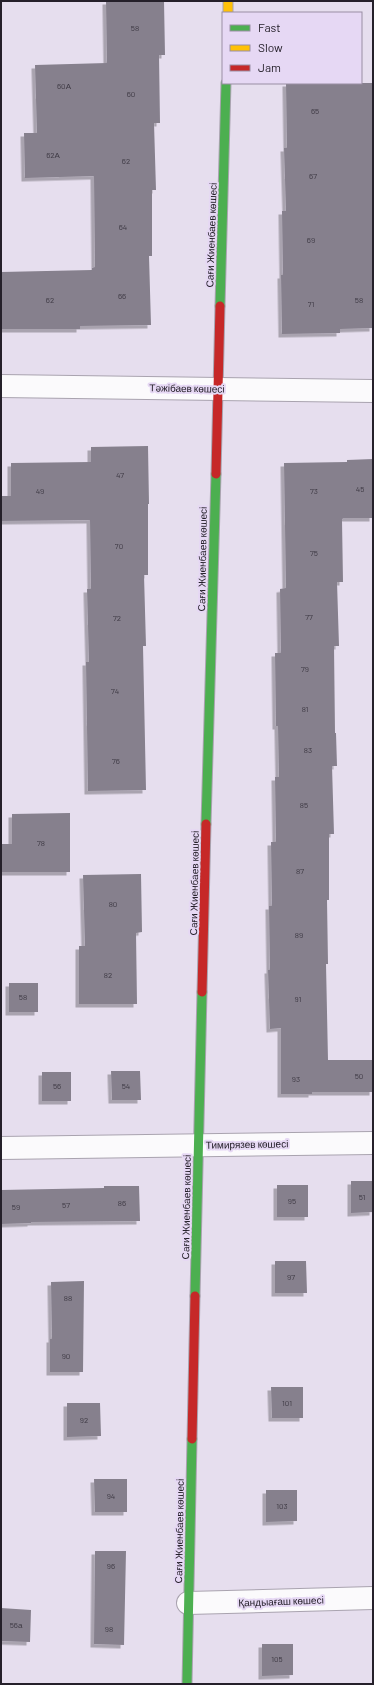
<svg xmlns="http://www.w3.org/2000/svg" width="374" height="1685" font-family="Barlow,sans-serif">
  <defs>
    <filter id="shadow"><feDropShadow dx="-3.5" dy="3.5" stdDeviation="0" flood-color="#0004"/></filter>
  </defs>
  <rect width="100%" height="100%" fill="#e6deee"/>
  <path fill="#86808d" filter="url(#shadow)" d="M106 1H164L165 55H159L160 123H154L156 190H152V256H149L151 325 80 326V329H1V272L92 270V268L95 267 94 176 25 178 24 133H37L35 65 107 63Z
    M286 83H373V328L340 329V333L282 334 281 275H283L282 211H286L284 148H287Z
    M148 446 149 504H148V575H144L146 646H143L146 790 88 791 86 662H89L87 589H91L90 520 1 521V496H11V463L91 462V447Z
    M373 459V518H343L342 520 343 582H337L339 646H334L335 733H336L337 766H332L334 834H329V900H327L328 964H326L328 1060H373V1092H312V1094H281V1028L270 1029 268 970H270L269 906H272L271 842H276L275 777H279L278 726H276L275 653H281L280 589 286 588 284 463 347 462V460Z
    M70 813V872H1V844H12V814Z
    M141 874 142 932 136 933 137 1004H79V946H85L83 875Z
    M9 983H38V1012H9Z
    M111 1071H140L141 1100H112Z
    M42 1072H71V1101H42Z
    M351 1181H373V1212L351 1213Z
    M277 1185H308V1217H277Z
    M104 1186H139L140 1221 31 1222V1223L1 1224V1190L104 1188Z
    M275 1261H306L307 1293H275Z
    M84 1281 83 1372H50V1339H52L51 1282Z
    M271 1387H303V1418H272Z
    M67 1403H100L101 1436 67 1437Z
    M94 1479H127V1512H95Z
    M266 1490H297V1521L266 1522Z
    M95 1551H126L124 1645 94 1644Z
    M1 1608 31 1610 30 1642 1 1641Z
    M262 1644H293V1675L262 1676Z"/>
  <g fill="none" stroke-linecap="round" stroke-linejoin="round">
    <g stroke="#a9a3af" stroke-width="24">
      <path id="street" d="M1 386 373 391
        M1 1148 373 1143
        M188 1603 373 1598"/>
    </g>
    <g stroke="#a9a3af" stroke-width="11">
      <path id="fast" d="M220 306 226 83
        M206 824 216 474
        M195 1296 202 992
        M187 1684 192 1439"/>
    </g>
    <g stroke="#a9a3af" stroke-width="11">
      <path id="slow" d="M228 1V13"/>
    </g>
    <g stroke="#a9a3af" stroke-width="11">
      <path id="jam" d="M216 474 220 306
        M202 992 206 824
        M192 1439 195 1296"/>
    </g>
    <use href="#street" stroke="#fbfafc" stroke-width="22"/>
    <use href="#fast" stroke="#4caf50" stroke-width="9"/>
    <use href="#slow" stroke="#ffc107" stroke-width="9"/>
    <use href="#jam" stroke="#c62828" stroke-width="9"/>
  </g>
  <g text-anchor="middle" stroke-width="4" stroke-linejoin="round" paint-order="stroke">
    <g font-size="8" fill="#3d3843">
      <text x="135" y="31">58</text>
      <text x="64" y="89">60А</text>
      <text x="131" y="97">60</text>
      <text x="315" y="114">65</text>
      <text x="53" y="158">62А</text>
      <text x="126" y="164">62</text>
      <text x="313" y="179">67</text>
      <text x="123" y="230">64</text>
      <text x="311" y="243">69</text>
      <text x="122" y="299">66</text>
      <text x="50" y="303">62</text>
      <text x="359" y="303">58</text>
      <text x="311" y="307">71</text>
      <text x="120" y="478">47</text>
      <text x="360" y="492">45</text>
      <text x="40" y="494">49</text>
      <text x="314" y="494">73</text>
      <text x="119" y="549">70</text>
      <text x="314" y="556">75</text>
      <text x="309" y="620">77</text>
      <text x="117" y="621">72</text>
      <text x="305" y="672">79</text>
      <text x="115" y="694">74</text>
      <text x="305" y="712">81</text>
      <text x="308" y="753">83</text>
      <text x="116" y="764">76</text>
      <text x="304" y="808">85</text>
      <text x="41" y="846">78</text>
      <text x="300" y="874">87</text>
      <text x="113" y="907">80</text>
      <text x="299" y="938">89</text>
      <text x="108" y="978">82</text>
      <text x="23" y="1000">58</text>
      <text x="298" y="1002">91</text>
      <text x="359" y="1079">50</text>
      <text x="296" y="1082">93</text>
      <text x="57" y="1089">56</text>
      <text x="126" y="1089">54</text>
      <text x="362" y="1200">51</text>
      <text x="292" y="1204">95</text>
      <text x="122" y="1206">86</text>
      <text x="66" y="1208">57</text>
      <text x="16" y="1210">59</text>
      <text x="291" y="1280">97</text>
      <text x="68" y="1301">88</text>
      <text x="66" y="1359">90</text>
      <text x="287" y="1406">101</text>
      <text x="84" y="1423">92</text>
      <text x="111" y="1499">94</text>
      <text x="282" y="1509">103</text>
      <text x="111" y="1569">96</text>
      <text x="16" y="1628">56а</text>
      <text x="109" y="1632">98</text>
      <text x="277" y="1662">105</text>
    </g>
    <g font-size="10" fill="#25202a" stroke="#e6d8f4">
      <text transform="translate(211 235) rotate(-88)" y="4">Сағи Жиенбаев көшесі</text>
      <text transform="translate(187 388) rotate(1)" y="4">Тәжібаев көшесі</text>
      <text transform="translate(202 559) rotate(-89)" y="4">Сағи Жиенбаев көшесі</text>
      <text transform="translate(194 883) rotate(-89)" y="4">Сағи Жиенбаев көшесі</text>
      <text transform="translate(247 1144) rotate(-1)" y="4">Тимирязев көшесі</text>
      <text transform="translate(186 1207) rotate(-89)" y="4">Сағи Жиенбаев көшесі</text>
      <text transform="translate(179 1531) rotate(-89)" y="4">Сағи Жиенбаев көшесі</text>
      <text transform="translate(281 1601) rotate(-2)" y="4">Қандыағаш көшесі</text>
    </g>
  </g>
  <rect width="374" height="1685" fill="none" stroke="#25202a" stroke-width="4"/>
  <rect x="222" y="12" width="140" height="72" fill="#e6d8f4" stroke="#998ea3"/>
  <rect x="230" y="25" width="20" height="6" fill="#4caf50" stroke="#998ea3"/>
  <text x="258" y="32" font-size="12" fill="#25202a">Fast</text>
  <rect x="230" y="45" width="20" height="6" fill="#ffc107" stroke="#998ea3"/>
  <text x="258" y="52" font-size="12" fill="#25202a">Slow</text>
  <rect x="230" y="65" width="20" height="6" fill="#c62828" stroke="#998ea3"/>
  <text x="258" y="72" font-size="12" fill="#25202a">Jam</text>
</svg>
